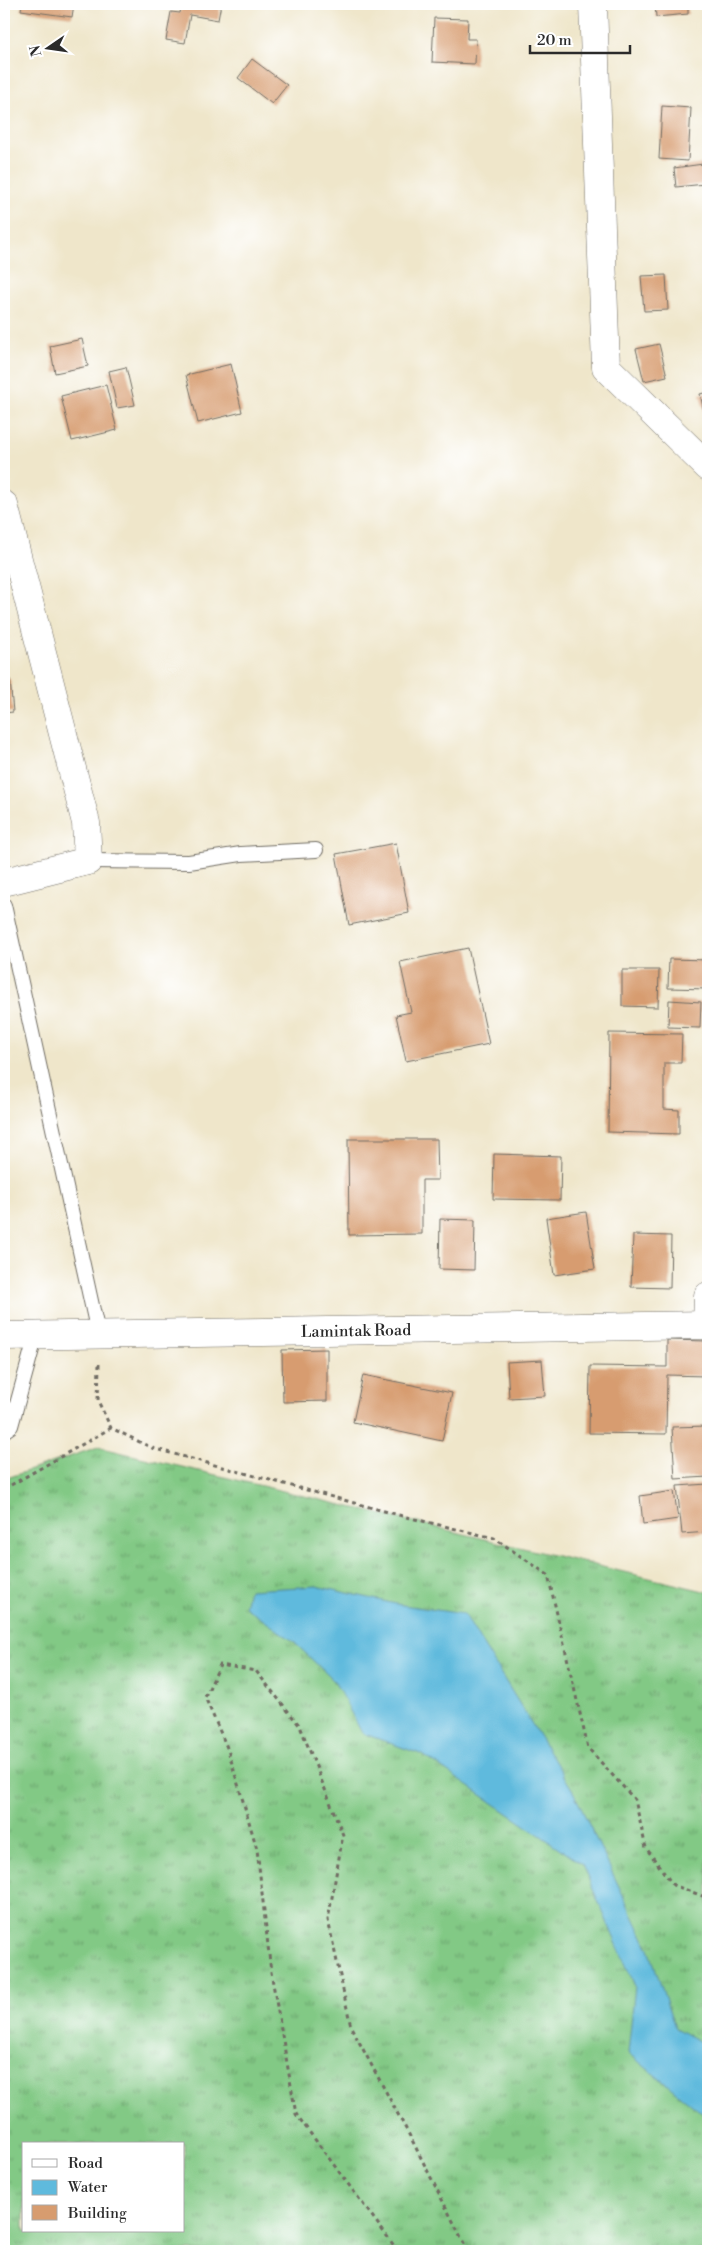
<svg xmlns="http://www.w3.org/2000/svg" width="712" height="2255" font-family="'Libre Bodoni',serif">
  <defs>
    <pattern id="grass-tufts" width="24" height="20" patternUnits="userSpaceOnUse" patternTransform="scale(1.25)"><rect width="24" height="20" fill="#82c985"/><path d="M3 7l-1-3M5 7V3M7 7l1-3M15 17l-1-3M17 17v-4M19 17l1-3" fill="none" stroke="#6ba36d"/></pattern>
  </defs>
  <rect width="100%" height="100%" fill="#fff"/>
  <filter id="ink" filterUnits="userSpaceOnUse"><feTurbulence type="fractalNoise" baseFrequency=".02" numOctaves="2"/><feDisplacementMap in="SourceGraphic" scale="10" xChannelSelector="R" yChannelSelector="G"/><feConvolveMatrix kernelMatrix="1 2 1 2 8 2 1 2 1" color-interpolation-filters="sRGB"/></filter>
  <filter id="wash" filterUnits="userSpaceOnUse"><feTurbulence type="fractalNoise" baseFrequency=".0096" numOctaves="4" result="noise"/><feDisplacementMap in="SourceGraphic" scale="20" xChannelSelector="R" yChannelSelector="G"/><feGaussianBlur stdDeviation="1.12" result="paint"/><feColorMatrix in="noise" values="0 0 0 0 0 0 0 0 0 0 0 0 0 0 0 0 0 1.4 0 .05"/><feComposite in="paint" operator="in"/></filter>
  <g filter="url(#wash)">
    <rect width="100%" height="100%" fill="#efe6ca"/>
    <path fill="url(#grass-tufts)" stroke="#567a58" fill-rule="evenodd" d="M98 1447 708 1592V2251H4V1479ZM24 2144H184V2231H24Z"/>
    <path fill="#5fbadd" stroke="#457284" d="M316 1586 396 1604 464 1614 572 1789 649 1949 675 2028 708 2046V2118L628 2053 635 1986 582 1864 423 1755 362 1733 334 1681 293 1641 245 1607 249 1590Z"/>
    <g id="blocks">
      <path fill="#d79c6f" d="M22 4H74L72 17 21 10Z
        M182 4H221L218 20 190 15 185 43 166 40 171 12 180 13Z
        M655 4H688V14L656 17Z
        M697 4H708V5L697 7Z
        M434 18 468 19 467 39H476L475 64 432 62Z
        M252 59 287 85 272 104 238 78Z
        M662 106 691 108 688 161 659 159Z
        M703 164 705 184 676 187 674 168Z
        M666 275 668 310 644 311 641 276Z
        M82 339 88 366 55 373 50 346Z
        M659 344 667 376 644 381 636 349Z
        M231 364 242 412 198 423 186 375Z
        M126 367 135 405 117 408 109 371Z
        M106 385 117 430 72 441 61 396Z
        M708 392V424H707L700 394Z
        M4 679H10L13 712 4 713Z
        M396 843 409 913 349 925 336 854Z
        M468 948 489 1044 406 1061 396 1015 411 1012 400 962Z
        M669 959 708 960V989L668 988Z
        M622 970H659L658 1007 622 1006Z
        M669 1000 701 1002 700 1028 668 1027Z
        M609 1033 682 1034 681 1063H664V1109L679 1110V1134L608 1132Z
        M348 1139H437L438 1180H422V1234L349 1235Z
        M494 1154 561 1156 560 1200 493 1199Z
        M586 1212 595 1269 554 1275 546 1218Z
        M440 1219 475 1220 474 1270 439 1269Z
        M633 1235 671 1236 670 1288 631 1287Z
        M667 1340 707 1341 706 1376 667 1375 666 1434 589 1433 590 1366 667 1367Z
        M327 1349V1401L283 1402 282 1350Z
        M542 1360 545 1396 509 1398 507 1362Z
        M363 1375 452 1393 442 1441 353 1422Z
        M708 1426V1477L675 1479 672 1427Z
        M708 1484V1532L682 1534 677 1486Z
        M674 1491 678 1519 643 1524 640 1496Z"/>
    </g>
  </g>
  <g filter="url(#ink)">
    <use href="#blocks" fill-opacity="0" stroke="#706c63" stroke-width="1"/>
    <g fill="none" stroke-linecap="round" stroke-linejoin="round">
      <g stroke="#706c63" stroke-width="16">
        <path id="lane" d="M88 861 189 862 241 854 316 850
          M4 905 98 1333
          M4 1431 11 1426 36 1335"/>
      </g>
      <g stroke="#706c63" stroke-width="29">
        <path id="street" d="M593 4 606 367 708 467
          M4 505 86 823 88 861 4 882
          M707 1325 708 1296"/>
      </g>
      <g stroke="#706c63" stroke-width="29">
        <path id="secondary" d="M4 1336 708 1325"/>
      </g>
      <path stroke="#706c63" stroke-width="3" stroke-dasharray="4 4" stroke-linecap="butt" d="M99 1364 98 1401 111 1428 152 1448 406 1517 494 1538 548 1575 588 1748 635 1800 646 1848 673 1885 708 1898
        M4 1489 111 1428
        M398 2251 296 2114 271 1972 257 1849 228 1750 205 1697 220 1665 256 1671 300 1726 343 1835 328 1920 351 2027 413 2142 468 2251"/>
      <use href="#lane" stroke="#fff" stroke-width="14"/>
      <use href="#street" stroke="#fff" stroke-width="28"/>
      <use href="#secondary" stroke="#fff" stroke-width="28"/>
    </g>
  </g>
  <g text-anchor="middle" stroke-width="4" stroke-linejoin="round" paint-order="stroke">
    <g font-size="16" fill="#2b2b2b" stroke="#fff">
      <text transform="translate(356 1330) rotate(-1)" y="6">Lamintak Road</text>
    </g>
  </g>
  <rect width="712" height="2255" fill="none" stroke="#fff" stroke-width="20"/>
  <rect x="22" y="2142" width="162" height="90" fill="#ffffff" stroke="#aaaaaa"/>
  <rect x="32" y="2159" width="25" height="8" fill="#ffffff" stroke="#aaaaaa"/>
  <text x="68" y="2168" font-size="15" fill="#2b2b2b">Road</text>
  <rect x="32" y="2180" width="25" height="15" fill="#5fbadd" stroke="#aaaaaa"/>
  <text x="68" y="2192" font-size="15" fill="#2b2b2b">Water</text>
  <rect x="32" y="2205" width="25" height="15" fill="#d79c6f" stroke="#aaaaaa"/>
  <text x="68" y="2218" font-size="15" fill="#2b2b2b">Building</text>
  <g transform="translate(48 48) rotate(257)" stroke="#ffffff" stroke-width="4" paint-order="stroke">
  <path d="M0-4L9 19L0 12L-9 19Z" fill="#2b2b2b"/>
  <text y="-8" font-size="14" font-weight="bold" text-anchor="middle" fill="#2b2b2b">N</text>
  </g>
  <path d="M530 45v8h100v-8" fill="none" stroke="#2b2b2b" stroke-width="2.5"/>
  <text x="537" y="45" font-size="15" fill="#2b2b2b" stroke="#ffffff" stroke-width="4" paint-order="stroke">20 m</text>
</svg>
